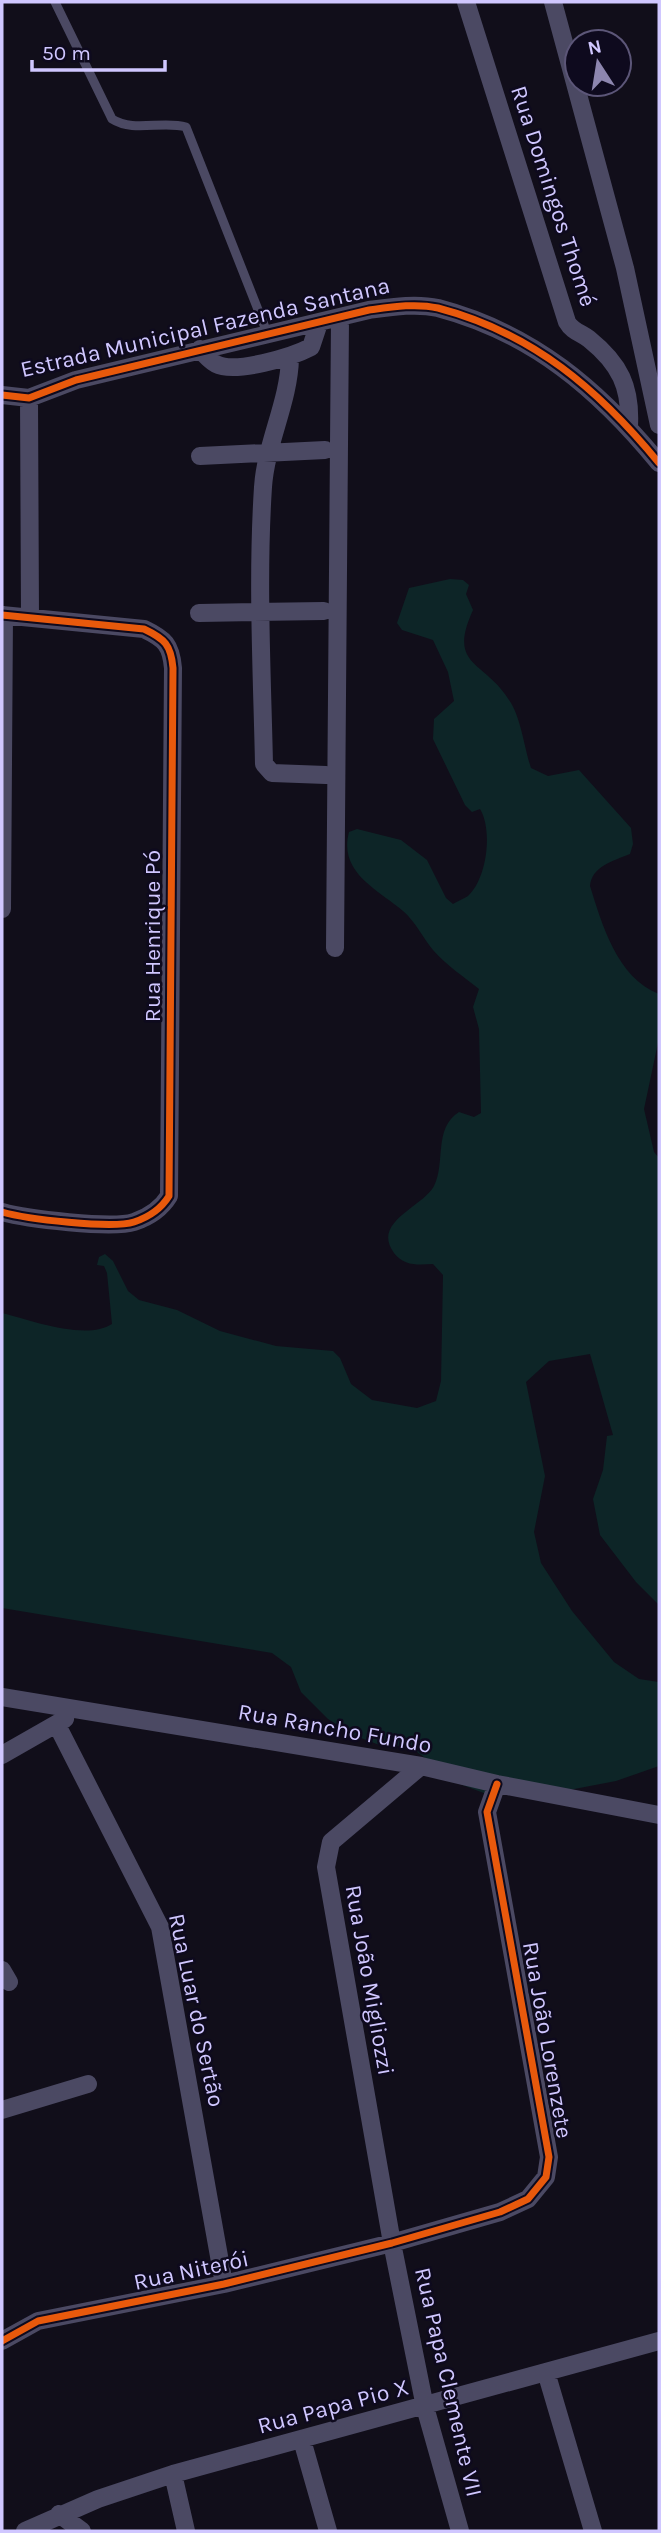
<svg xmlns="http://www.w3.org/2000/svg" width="661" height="2533" font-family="Karla,sans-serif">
  <rect width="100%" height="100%" fill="#110e1a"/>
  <path fill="#0d2527" d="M450 579 463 580 469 585 466 594 473 610C447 667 484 660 509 700 521 717 524 747 531 768L548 776 579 770 631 828 633 844 630 854C613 861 592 866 590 886 602 924 617 978 659 994V1038L644 1109 654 1152 659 1158V1605L636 1582 600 1535 593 1499 603 1470 607 1436 613 1435 590 1354 549 1361 526 1382 545 1476 534 1532 541 1563 572 1611 614 1662 639 1679 659 1682V1766L616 1781 543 1795H489L460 1784 409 1746H382L353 1735 328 1719 301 1692 291 1667 272 1653 2 1608V1313C30 1320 86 1341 112 1324L107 1273 104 1266 97 1265 99 1257 105 1254 113 1261 128 1291 139 1300 177 1310 220 1331 276 1346 333 1351 340 1358 351 1384 372 1400 417 1408 436 1401 441 1381 443 1275 433 1264C417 1265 404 1266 394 1253 371 1222 423 1207 434 1186 446 1162 433 1129 459 1112L474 1117 481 1113 479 1029 473 1007 479 989C464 977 446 965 433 950 423 938 415 921 403 911 379 890 338 873 349 832L357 829 401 840 427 860 446 898 453 904C457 901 464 899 468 896 487 879 493 830 480 809L472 812 465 805 433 739 434 719 454 701 448 672 433 640 402 630 397 623 409 588Z"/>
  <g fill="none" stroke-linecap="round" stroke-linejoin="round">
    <path stroke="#4b4963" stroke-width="9" d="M55 2 112 119C134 133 162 120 186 127L268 335"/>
    <path stroke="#4b4963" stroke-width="18" d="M466 2 567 322C572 331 581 333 589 339 620 364 631 387 629 426
      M553 2 625 268 659 425
      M200 349C204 354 210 361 216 364 235 374 292 357 311 347L319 323
      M290 358C289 402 266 443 263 487 257 579 262 672 264 764L272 773 326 775
      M2 395 29 398 76 380 369 310C391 307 416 303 438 308 533 333 599 390 659 463
      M29 398 30 616
      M200 456 325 450
      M199 613 324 611
      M2 615 144 629C165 639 171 645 173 668L169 1196C161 1209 149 1217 134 1222 112 1229 26 1219 2 1212
      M2 909 4 615
      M335 948 340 319
      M2 1697 421 1766 497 1784 659 1815
      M57 1725 160 1927 224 2284
      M2 1755 65 1719
      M421 1766 331 1842 326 1867 392 2243 425 2407 460 2531
      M2 1970 9 1982
      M2 2110 88 2084
      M2 2341 38 2321 224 2284 392 2243 500 2212 528 2199 546 2177 549 2157 487 1812 497 1784
      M546 2372 593 2531
      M302 2440 328 2531
      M173 2474 186 2531
      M59 2514 82 2531
      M25 2531 98 2499 173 2474 659 2341"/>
    <g stroke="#0e0a1e" stroke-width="11">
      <path id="cycleway" d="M2 395 29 398 76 380 369 310C391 307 416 303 438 308 533 333 599 390 659 463
        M2 615 144 629C165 639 171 645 173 668L169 1196C161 1209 149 1217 134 1222 112 1229 26 1219 2 1212
        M2 2341 38 2321 224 2284 392 2243 500 2212 528 2199 546 2177 549 2157 487 1812 497 1784"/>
    </g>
    <use href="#cycleway" stroke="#e8590c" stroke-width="7"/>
  </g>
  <g text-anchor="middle" stroke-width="5" stroke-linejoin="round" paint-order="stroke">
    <g font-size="23" fill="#d0c7ff" stroke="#0e0a1e">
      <text transform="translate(554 196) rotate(72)" y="8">Rua Domingos Thomé</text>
      <text transform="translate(205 327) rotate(-13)" y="8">Estrada Municipal Fazenda Santana</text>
      <text transform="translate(152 936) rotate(-90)" y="8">Rua Henrique Pó</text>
      <text transform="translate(335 1728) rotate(10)" y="8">Rua Rancho Fundo</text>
      <text transform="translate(370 1980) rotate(80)" y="8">Rua João Migliozzi</text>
      <text transform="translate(197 2010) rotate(78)" y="8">Rua Luar do Sertão</text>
      <text transform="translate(548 2040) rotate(80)" y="8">Rua João Lorenzete</text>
      <text transform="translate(191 2270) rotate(-12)" y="8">Rua Niterói</text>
      <text transform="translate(449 2382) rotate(77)" y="8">Rua Papa Clemente VII</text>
      <text transform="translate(333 2406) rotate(-15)" y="8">Rua Papa Pio X</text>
    </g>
  </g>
  <rect width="661" height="2533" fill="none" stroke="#d0c7ff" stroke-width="7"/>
  <g transform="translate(598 63) rotate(348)"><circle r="33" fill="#0e0a1e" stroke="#5c5678" stroke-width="2"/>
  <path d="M0-5L12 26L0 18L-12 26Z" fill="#8d86af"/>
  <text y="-10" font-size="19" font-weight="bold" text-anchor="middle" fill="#d0c7ff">N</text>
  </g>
  <path d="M32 60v10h133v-10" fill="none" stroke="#d0c7ff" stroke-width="3.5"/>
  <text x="42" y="60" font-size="21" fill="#d0c7ff" stroke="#0e0a1e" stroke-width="5" paint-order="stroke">50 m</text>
</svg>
